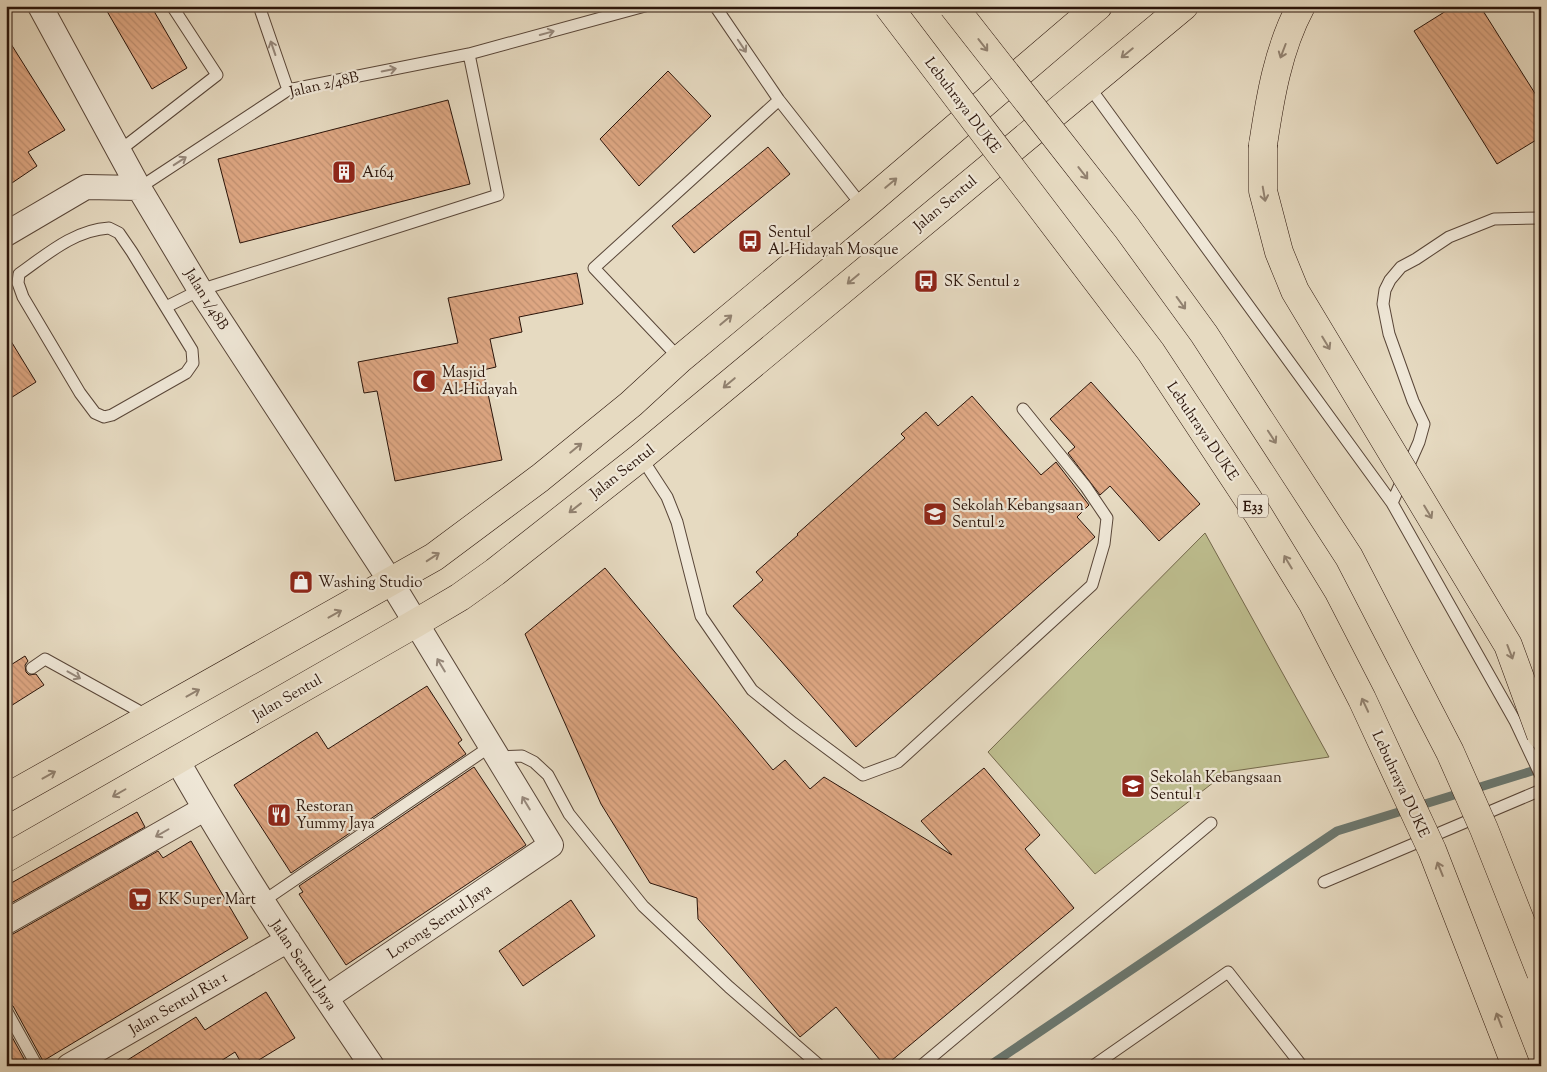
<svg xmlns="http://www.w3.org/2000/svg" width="1547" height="1072" font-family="'Sorts Mill Goudy',serif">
  <defs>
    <pattern id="building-back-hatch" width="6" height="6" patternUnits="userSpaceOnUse" patternTransform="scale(1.25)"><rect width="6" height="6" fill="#dea783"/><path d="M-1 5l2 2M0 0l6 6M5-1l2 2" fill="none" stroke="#bf8f70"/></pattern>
  </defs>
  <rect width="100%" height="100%" fill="#e6dac1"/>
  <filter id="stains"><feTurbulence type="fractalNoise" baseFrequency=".004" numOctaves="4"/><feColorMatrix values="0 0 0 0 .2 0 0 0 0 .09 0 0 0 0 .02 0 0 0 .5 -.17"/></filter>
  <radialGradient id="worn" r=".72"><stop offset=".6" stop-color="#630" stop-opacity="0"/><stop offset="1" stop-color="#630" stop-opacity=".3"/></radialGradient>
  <path fill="#bdbd8e" stroke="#74684c" d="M1205 533 1329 757 1227 772 1095 874 988 752Z"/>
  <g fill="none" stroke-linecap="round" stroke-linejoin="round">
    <path stroke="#6b7870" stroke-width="9" d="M989 1066 1337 831 1532 771"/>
  </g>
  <path fill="url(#building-back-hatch)" stroke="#2a140a" d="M104 6H151L187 68 152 89Z
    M1454 6H1480L1541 103V137L1497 164 1414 31Z
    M6 36 65 130 28 152 37 166 6 187Z
    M668 71 711 116 639 186 600 139Z
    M448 100 470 184 240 243 218 159Z
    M768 147 790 174 694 253 672 226Z
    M577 273 583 304 519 317 522 332 490 339 496 367 483 370 502 460 395 481 377 391 364 393 358 362 458 343 448 298Z
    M6 333 36 382 6 401Z
    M1091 382 1200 504 1159 541 1110 486 1100 495 1068 453 1075 447 1050 419Z
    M972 396 1041 475 1056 462 1089 505 1077 517 1095 537 856 747 733 606 763 580 756 572 798 535 797 534 905 438 901 434 926 412 938 426Z
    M605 568 773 770 785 760 810 789 824 777 952 855 921 821 984 768 1040 835 1025 849 1074 908 885 1066 836 1007 800 1037 731 956 698 919 697 898 650 883 601 804 525 634Z
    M25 656 28 661 25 665 26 672 29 675 36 674 44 685 6 709V668Z
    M427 686 462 740 458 743 466 754 291 873 234 785 317 732 328 749Z
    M474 767 526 845 346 965 299 894 303 892 299 886Z
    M137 812 145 827 6 906V886Z
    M191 841 248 938 43 1061 13 1006 6 1003V936L13 934 158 851 163 858Z
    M571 900 595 936 523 986 499 951Z
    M266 992 295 1038 249 1066H243L235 1052 213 1066H118L196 1017 205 1030Z
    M6 1026 28 1066H6Z"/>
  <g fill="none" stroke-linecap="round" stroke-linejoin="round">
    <g stroke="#594638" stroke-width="13">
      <path id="service" d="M259 6 288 90
        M715 6 779 100 863 207
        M1088 85 1392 503
        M119 151 217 75 172 6
        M139 188 288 90 469 54 645 6
        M1541 218 1494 219 1449 237 1416 259 1401 267 1390 280 1385 290 1383 304 1389 334 1413 401 1424 424 1419 442 1392 503 1515 721 1541 776
        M109 228 119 233 132 252 192 350 193 363 186 373 112 415 104 417 95 413 80 393 23 297 18 283 19 274C46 255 74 230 109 228Z
        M166 307 200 290 498 195 469 54
        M680 359 594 268 779 100
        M641 457 667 497 677 522 701 616 752 690 793 723 863 775 898 762 1092 585 1104 544 1107 518 1086 487 1023 409
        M32 668 45 659 148 716
        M498 757 522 756 534 762 548 775 569 814 643 906 729 987 820 1066
        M1324 882 1541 790
        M262 902 491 746
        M6 1010 37 1066
        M921 1066 1211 823
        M1093 1066 1228 972 1302 1066"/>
    </g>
    <g stroke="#594638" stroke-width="26">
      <path id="minor" d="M40 6 139 188 200 290 391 582 551 845 326 998
        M6 234 86 187 139 188
        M177 760C237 866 304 966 372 1066
        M6 922 204 809
        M69 1066 288 940"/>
    </g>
    <g stroke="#2a140a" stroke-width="29">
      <path id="primary" d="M6 798 434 557 540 478 631 404 680 359 863 207 1098 6
        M6 858 416 623 460 597 495 572 641 457 1184 6"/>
    </g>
    <g stroke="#2a140a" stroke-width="29">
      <path id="motorway" d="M1263 145C1270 98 1278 49 1301 6"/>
    </g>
    <use href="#service" stroke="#efe7d7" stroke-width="11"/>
    <use href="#minor" stroke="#efe7d7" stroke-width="24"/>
    <use href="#primary" stroke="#e6dac1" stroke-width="28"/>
    <use href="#motorway" stroke="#e6dac1" stroke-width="28"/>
    <g stroke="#2a140a" stroke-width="29" stroke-linecap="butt">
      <path id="motorway-bridge" d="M888 6 1151 352 1258 514 1313 604 1362 699 1432 850 1516 1066
        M953 6 1127 228 1204 334 1349 557 1450 752 1484 829 1541 973
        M1263 145V191L1279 252 1295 291 1508 645 1541 735"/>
    </g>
    <use href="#motorway-bridge" stroke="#e6dac1" stroke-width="28"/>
  </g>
  <defs><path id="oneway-shaft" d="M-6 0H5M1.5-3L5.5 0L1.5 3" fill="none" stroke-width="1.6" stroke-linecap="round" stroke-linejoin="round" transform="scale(1.25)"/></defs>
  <g stroke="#96887b">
    <use href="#oneway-shaft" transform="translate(547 33) rotate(-15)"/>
    <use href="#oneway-shaft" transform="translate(742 46) rotate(56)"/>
    <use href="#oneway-shaft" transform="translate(273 48) rotate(-109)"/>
    <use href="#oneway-shaft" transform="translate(389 70) rotate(-11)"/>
    <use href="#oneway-shaft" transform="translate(180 161) rotate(-33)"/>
    <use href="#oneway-shaft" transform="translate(441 665) rotate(-121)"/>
    <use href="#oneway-shaft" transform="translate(74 675) rotate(29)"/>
    <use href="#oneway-shaft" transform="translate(526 803) rotate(-121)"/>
    <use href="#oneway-shaft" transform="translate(162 833) rotate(150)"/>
  </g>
  <g stroke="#91816f">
    <use href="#oneway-shaft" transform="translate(983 45) rotate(52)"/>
    <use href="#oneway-shaft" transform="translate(1283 51) rotate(111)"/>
    <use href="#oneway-shaft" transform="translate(1127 53) rotate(141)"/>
    <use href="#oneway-shaft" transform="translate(1083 173) rotate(52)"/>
    <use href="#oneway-shaft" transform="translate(891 183) rotate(-40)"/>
    <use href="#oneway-shaft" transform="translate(1264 194) rotate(80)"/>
    <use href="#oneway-shaft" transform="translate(853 279) rotate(140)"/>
    <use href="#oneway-shaft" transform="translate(1181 303) rotate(54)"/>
    <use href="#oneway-shaft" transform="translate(726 320) rotate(-40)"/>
    <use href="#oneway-shaft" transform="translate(1326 343) rotate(59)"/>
    <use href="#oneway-shaft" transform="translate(729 383) rotate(140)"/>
    <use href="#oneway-shaft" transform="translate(1272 437) rotate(57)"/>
    <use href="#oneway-shaft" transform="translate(576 448) rotate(-39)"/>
    <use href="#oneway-shaft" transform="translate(575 508) rotate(142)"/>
    <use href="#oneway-shaft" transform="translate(1428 512) rotate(59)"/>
    <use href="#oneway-shaft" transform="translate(433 557) rotate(-33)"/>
    <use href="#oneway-shaft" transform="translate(1288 562) rotate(-121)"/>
    <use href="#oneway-shaft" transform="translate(335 614) rotate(-29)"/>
    <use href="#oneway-shaft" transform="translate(1510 652) rotate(69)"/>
    <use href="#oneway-shaft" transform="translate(193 693) rotate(-29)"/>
    <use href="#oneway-shaft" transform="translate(1365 705) rotate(-115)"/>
    <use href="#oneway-shaft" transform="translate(49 775) rotate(-29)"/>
    <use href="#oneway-shaft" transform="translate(119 793) rotate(150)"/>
    <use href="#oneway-shaft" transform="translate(1440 869) rotate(-112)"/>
    <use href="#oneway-shaft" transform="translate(1499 1020) rotate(-111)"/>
  </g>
  <defs>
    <g id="building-square" transform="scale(1.25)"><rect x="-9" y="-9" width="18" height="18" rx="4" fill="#8f2418" stroke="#efe7d7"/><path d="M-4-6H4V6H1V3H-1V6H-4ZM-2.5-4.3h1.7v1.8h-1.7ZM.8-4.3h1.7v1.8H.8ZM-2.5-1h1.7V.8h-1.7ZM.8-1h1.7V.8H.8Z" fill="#fff"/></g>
    <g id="bus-square" transform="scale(1.25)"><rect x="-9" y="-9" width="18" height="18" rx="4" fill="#8f2418" stroke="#efe7d7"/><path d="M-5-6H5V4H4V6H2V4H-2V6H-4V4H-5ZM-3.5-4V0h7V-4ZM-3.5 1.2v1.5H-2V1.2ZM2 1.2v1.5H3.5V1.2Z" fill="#fff"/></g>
    <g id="mosque-square" transform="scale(1.25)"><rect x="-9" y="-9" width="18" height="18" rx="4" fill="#8f2418" stroke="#efe7d7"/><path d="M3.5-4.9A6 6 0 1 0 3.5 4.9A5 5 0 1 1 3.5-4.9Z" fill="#fff"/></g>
    <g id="school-square" transform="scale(1.25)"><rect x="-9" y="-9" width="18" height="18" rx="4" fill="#8f2418" stroke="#efe7d7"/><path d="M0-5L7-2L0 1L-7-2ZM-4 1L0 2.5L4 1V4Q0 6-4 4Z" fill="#fff"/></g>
    <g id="shop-square" transform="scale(1.25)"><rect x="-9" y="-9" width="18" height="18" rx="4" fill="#8f2418" stroke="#efe7d7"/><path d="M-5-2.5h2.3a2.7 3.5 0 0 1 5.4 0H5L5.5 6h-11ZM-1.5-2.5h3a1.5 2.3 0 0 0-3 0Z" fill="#fff"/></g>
    <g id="restaurant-square" transform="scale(1.25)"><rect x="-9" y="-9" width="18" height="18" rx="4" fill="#8f2418" stroke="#efe7d7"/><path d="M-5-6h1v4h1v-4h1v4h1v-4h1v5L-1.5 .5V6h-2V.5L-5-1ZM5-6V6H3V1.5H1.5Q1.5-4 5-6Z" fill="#fff"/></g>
    <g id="supermarket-square" transform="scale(1.25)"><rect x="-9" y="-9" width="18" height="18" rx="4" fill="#8f2418" stroke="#efe7d7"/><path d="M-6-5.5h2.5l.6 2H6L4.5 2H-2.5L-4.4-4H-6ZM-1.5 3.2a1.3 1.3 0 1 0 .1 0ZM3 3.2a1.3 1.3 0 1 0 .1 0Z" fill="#fff"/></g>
  </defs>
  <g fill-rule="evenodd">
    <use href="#building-square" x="344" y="172"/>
    <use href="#bus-square" x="750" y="241"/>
    <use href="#bus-square" x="926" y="281"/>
    <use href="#mosque-square" x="424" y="381"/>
    <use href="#school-square" x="935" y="514"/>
    <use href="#shop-square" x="301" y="582"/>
    <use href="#school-square" x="1133" y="786"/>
    <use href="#restaurant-square" x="279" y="815"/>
    <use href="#supermarket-square" x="140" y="899"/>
  </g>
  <g text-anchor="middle" stroke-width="4.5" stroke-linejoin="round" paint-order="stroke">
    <rect fill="#efe7d7" stroke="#655348" stroke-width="1" x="1238" y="494.5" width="30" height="23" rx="4"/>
    <g font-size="14" font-weight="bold" fill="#2a140a">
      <text x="1253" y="511">E33</text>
    </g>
    <g font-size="15" fill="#2a140a" stroke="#efe7d7">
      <text transform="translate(324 84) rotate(-13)" y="5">Jalan 2/48B</text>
      <text transform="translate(963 105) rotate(53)" y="5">Lebuhraya DUKE</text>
      <text transform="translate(945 203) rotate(-40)" y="5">Jalan Sentul</text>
      <text transform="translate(207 299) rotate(58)" y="5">Jalan 1/48B</text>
      <text transform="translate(1203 431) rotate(56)" y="5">Lebuhraya DUKE</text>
      <text transform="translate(622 471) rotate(-38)" y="5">Jalan Sentul</text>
      <text transform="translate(287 697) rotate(-30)" y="5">Jalan Sentul</text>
      <text transform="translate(1401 784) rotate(65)" y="5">Lebuhraya DUKE</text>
      <text transform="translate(439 921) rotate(-34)" y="5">Lorong Sentul Jaya</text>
      <text transform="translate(304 965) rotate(56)" y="5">Jalan Sentul Jaya</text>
      <text transform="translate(178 1003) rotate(-30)" y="5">Jalan Sentul Ria 1</text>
    </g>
    <g font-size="15" fill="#2a140a" stroke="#efe7d7" text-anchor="start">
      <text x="362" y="177">A164</text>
      <text x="768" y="237">Sentul<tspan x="768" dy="17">Al-Hidayah Mosque</tspan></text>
      <text x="944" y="286">SK Sentul 2</text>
      <text x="442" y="377">Masjid<tspan x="442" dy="17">Al-Hidayah</tspan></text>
      <text x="952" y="510">Sekolah Kebangsaan<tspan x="952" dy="17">Sentul 2</tspan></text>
      <text x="318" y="587">Washing Studio</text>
      <text x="1150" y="782">Sekolah Kebangsaan<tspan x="1150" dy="17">Sentul 1</tspan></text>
      <text x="296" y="811">Restoran<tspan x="296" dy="17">Yummy Jaya</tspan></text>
      <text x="158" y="904">KK Super Mart</text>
    </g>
  </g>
  <rect width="1547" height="1072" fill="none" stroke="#e6dac1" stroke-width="25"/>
  <rect x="8" y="8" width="1532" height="1057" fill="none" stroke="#2a140a" stroke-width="2.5"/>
  <rect x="12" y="12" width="1522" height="1047" fill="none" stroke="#2a140a"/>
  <rect width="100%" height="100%" filter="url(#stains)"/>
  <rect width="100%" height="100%" fill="url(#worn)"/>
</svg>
